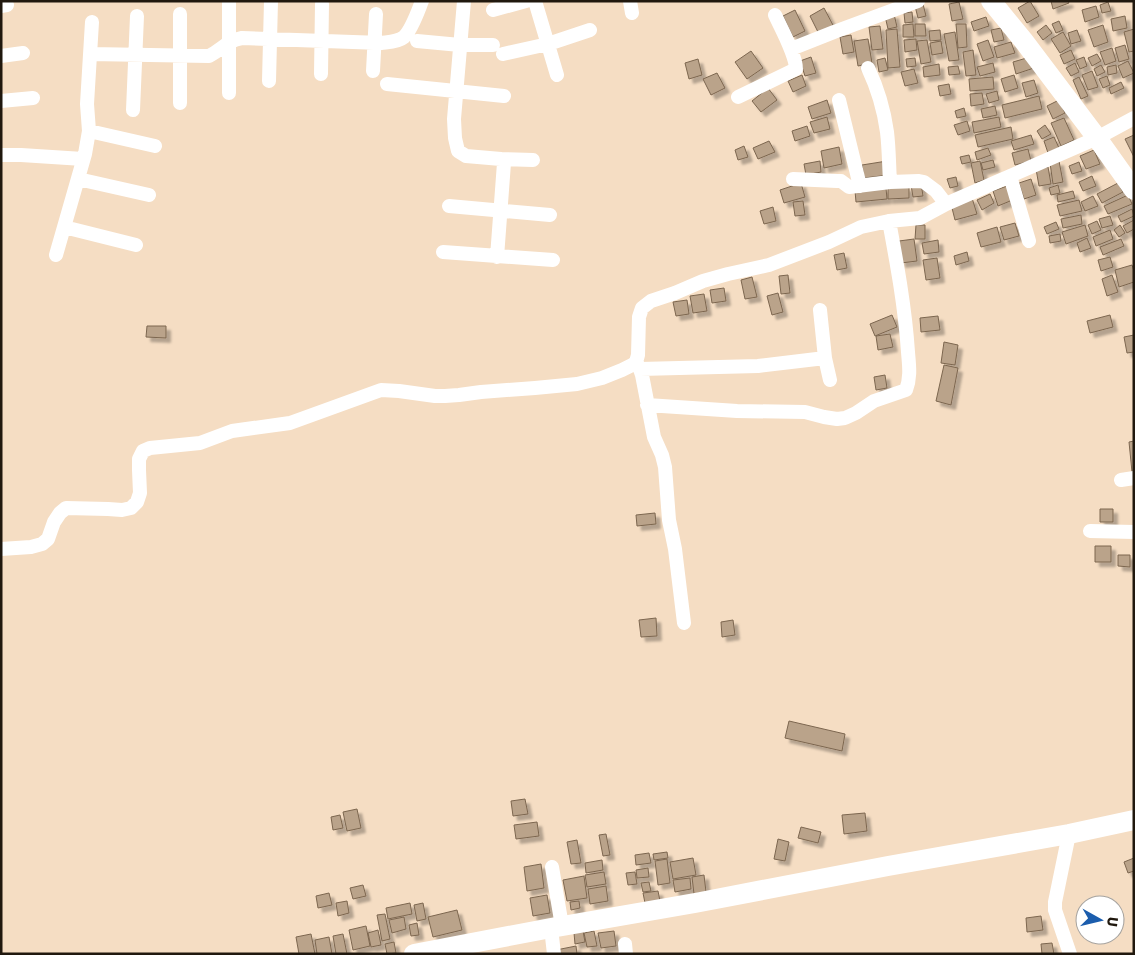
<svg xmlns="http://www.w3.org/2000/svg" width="1135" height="955" font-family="Jost,sans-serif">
  <defs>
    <filter id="shadow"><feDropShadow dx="4.5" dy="4.5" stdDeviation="1" flood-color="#0004"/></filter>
  </defs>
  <rect width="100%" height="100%" fill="#f5ddc3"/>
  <path fill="#baa38a" stroke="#7c664f" filter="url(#shadow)" d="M1030 1 1039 16 1027 23 1018 8Z
    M1051 1H1068L1069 3 1053 9Z
    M959 2 963 19 952 21 949 4Z
    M1108 2 1111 11 1102 13 1100 5Z
    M923 4 926 16 918 18 915 6Z
    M1096 6 1099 17 1085 22 1082 10Z
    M824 8 834 27 819 34 810 16Z
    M795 10 805 31 793 37 783 16Z
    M912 12 913 22 905 23 904 13Z
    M894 14 897 27 888 29 885 16Z
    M1125 16 1127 28 1113 31 1111 19Z
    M986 17 989 26 974 31 971 22Z
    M1059 21 1063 30 1056 33 1052 24Z
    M913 24 914 37H903V25Z
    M915 24H925L926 36H915Z
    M956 24H966L967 47 958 48Z
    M1046 25 1052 33 1043 40 1037 32Z
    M1103 25 1108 42 1094 47 1088 30Z
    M880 26 883 49 872 50 869 27Z
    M1001 28 1004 40 994 42 991 30Z
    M897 29 900 67 888 68 886 30Z
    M1134 29V51L1129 52 1124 32Z
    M940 30 941 40 930 41 929 31Z
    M1077 30 1081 41 1071 44 1068 33Z
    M955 32 959 60 949 61 944 34Z
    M1063 32 1071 46 1060 53 1051 39Z
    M851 35 854 52 843 54 840 37Z
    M868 39 872 63 858 66 854 41Z
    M916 39 917 50 905 52 904 40Z
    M927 40 931 62 921 64 917 41Z
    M988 40 994 57 983 61 977 44Z
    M941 41 943 53 932 55 930 43Z
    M1011 42 1015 53 997 58 994 47Z
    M1125 45 1129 59 1119 62 1115 48Z
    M1112 48 1116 61 1105 65 1100 52Z
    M973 50 976 75 966 76 963 52Z
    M1071 50 1075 59 1064 64 1060 55Z
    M751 51 763 68 747 79 735 62Z
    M1097 54 1101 61 1092 66 1088 58Z
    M811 57 816 73 805 76 800 61Z
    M1030 57 1034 68 1016 74 1013 62Z
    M1084 57 1087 66 1080 69 1076 60Z
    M885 58 888 70 879 72 877 60Z
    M915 58 916 66 907 67 906 59Z
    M698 59 702 75 689 79 685 63Z
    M1128 61 1134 73 1123 78 1118 66Z
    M993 63 995 72 980 76 977 67Z
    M1075 63 1079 72 1071 76 1066 68Z
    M939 64 940 75 924 77 923 67Z
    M1101 65 1105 72 1097 76 1094 69Z
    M1116 65 1117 73 1108 75 1107 67Z
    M958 66 960 74 949 75 948 67Z
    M914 69 918 83 905 86 901 72Z
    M1092 71 1098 87 1088 90 1082 75Z
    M717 73 725 88 711 95 703 79Z
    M802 75 806 86 793 92 788 81Z
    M1014 75 1018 88 1005 92 1001 79Z
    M1107 76 1110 85 1103 88 1099 79Z
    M993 77 994 89 970 91 969 79Z
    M1079 77 1088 96 1081 99 1073 80Z
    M1034 80 1038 93 1026 97 1022 83Z
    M1121 82 1124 88 1111 94 1109 88Z
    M949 84 951 94 940 96 938 86Z
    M768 88 777 100 761 112 752 101Z
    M997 91 999 100 989 103 986 94Z
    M982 93 984 104 971 106 970 94Z
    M1039 96 1042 109 1005 118 1002 105Z
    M827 100 831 113 812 119 808 107Z
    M1059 100 1065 113 1053 119 1047 106Z
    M995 106 997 115 983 118 981 109Z
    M964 108 966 116 957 118 955 111Z
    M827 117 830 129 814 133 810 122Z
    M999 117 1001 127 974 133 972 122Z
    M1064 118 1074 140 1061 146 1051 123Z
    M967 121 970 131 958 135 954 125Z
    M1045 125 1051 134 1042 139 1037 131Z
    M807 126 810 136 795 141 792 131Z
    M1011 127 1013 139 978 147 975 135Z
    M1031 135 1034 144 1014 150 1011 141Z
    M1134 135V157L1125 139Z
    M1054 137 1059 148 1048 153 1044 141Z
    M769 141 775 152 758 159 753 148Z
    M744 146 748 157 738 160 735 150Z
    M839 147 842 164 824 168 821 151Z
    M988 148 991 155 977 160 975 152Z
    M1028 149 1031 161 1015 165 1012 153Z
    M1094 150 1100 164 1086 169 1080 156Z
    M969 155 971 162 962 164 960 157Z
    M993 160 995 167 983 170 981 163Z
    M820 161 821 172 806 175 804 164Z
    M887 161 889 175 864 178 862 165Z
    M980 161 984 180 975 183 971 163Z
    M1059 161 1063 182 1053 184 1050 163Z
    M1079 162 1082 171 1072 174 1069 166Z
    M1048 167 1051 184 1039 186 1036 169Z
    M1092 176 1096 186 1083 191 1079 182Z
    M956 177 958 186 950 188 947 179Z
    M1031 179 1036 195 1024 199 1019 183Z
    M801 183 805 197 784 203 780 190Z
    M921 183 923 196 913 197 911 185Z
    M1118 183 1123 192 1102 203 1097 194Z
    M1010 185 1015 199 998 206 993 191Z
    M1058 185 1060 193 1051 195 1049 188Z
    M888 187H909V198L888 199Z
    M886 188 887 199 856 202 855 191Z
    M1073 191 1075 198 1058 202 1057 195Z
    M990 194 994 203 982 210 977 200Z
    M1128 195 1132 204 1108 214 1104 206Z
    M1093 196 1098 206 1085 211 1081 202Z
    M972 198 977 214 955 220 951 204Z
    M1079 200 1082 211 1060 216 1057 205Z
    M803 201 805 215 795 216 793 202Z
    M773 207 776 221 764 224 760 211Z
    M1132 209 1134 216 1121 222 1118 216Z
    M1081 215 1082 224 1063 228 1061 219Z
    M1110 216 1113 225 1102 228 1099 219Z
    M1134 220V229L1127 233 1123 226Z
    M1097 221 1101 230 1092 234 1088 225Z
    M1056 222 1059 229 1047 234 1044 227Z
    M1015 223 1019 236 1004 240 1000 227Z
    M916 225H925V239H915Z
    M1085 225 1088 236 1066 244 1062 232Z
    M1120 225 1125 233 1119 237 1114 230Z
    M997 227 1001 242 981 247 977 233Z
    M1110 230 1113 239 1096 246 1093 237Z
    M1060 234 1061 241 1050 243 1049 236Z
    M1087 238 1091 248 1080 252 1077 243Z
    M914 239 917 261 901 263 899 241Z
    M1121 239 1124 246 1103 255 1100 247Z
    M938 240 939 252 924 254 922 243Z
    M967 252 969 261 956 265 954 256Z
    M844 253 847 268 837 270 834 255Z
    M1110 257 1113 267 1101 271 1098 260Z
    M937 258 940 278 926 280 923 260Z
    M1132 265 1134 271V282L1119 287 1115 270Z
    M788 275 790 293 781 294 779 276Z
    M1112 275 1118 292 1107 296 1102 279Z
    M752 277 757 297 745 299 741 280Z
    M724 288 726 301 712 303 710 290Z
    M778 293 783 312 772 315 767 296Z
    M704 294 707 311 693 313 690 296Z
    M687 300 689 314 676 316 673 302Z
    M892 315 897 327 875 336 870 324Z
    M1110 315 1113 327 1090 333 1087 321Z
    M938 316 940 330 921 332 920 318Z
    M147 326H166V338L146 337Z
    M890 334 893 347 878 350 876 336Z
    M1134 335V352L1127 353 1124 337Z
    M944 342 958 345 955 365 941 363Z
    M944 365 958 368 951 405 936 401Z
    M885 375 887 388 876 390 874 377Z
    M1134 441V472H1132L1129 442Z
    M1100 509H1113V522H1100Z
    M655 513 656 524 637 526 636 515Z
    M1095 546H1111V562H1095Z
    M1118 555H1130V567L1118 566Z
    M656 618 657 636 641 637 639 620Z
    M733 620 735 635 722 637 721 622Z
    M789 721 845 734 842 751 785 738Z
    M525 799 528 814 513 816 511 801Z
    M357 809 361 828 347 831 343 812Z
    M865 813 867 831 844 834 842 815Z
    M340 815 343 828 333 830 331 817Z
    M537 822 539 836 516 839 514 825Z
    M801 827 821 832 818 843 798 838Z
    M606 834 610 855 603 856 599 835Z
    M778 839 789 842 785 861 774 859Z
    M577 840 581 863 571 864 567 842Z
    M667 852 668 858 654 860 653 854Z
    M649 853 651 863 636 865 635 855Z
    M693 858 696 875 673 879 670 862Z
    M1134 858V871L1128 873 1124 862Z
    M667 859 670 883 658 885 655 861Z
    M602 860 603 870 586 873 585 863Z
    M541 864 544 888 527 891 524 867Z
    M648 868 649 877 637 878 636 870Z
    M604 872 606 884 587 887 585 875Z
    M635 872 637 884 628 885 626 873Z
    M704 875 706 892 694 894 692 877Z
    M584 876 587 898 567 901 563 880Z
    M690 878 691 889 675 892 673 880Z
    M649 882 651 891 643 892 641 883Z
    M363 885 366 896 353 899 350 888Z
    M606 886 608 901 590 904 588 889Z
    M658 891 660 901 645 903 643 893Z
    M329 893 332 905 318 908 316 896Z
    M547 895 550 913 533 916 530 898Z
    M347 901 349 913 338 916 336 903Z
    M579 901 580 908 571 910 570 902Z
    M410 903 412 914 388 919 386 908Z
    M423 903 426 919 417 921 414 905Z
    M457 910 462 930 433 937 428 917Z
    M385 914 390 939 382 941 377 915Z
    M1041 916 1043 930 1027 932 1026 918Z
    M404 917 406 929 392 933 389 920Z
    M417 923 419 935 411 936 409 925Z
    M366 926 370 946 353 950 349 930Z
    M378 930 381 945 371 947 368 933Z
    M583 931 585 942 575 944 574 933Z
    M594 931 597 946 587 947 584 933Z
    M614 931 616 946 601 948 598 933Z
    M311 934 315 954H299L296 937Z
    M343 934 347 954H336L333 936Z
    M329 937 332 954H317L315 940Z
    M394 942 396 953 387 954 385 944Z
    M1052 943 1054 954H1042L1041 944Z
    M576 946 577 954H557L556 950Z"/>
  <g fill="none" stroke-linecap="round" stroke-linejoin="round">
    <path stroke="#fff" stroke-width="14" d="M464 1 454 119 455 138 458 151 466 156 501 159 504 163 497 257
      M535 1 557 75
      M630 1 632 13
      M1 6 7 5
      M493 10 526 1
      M417 41 460 45H493
      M791 49 834 32 918 1
      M90 54 209 56C223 49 226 41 242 38L381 43C388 42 398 42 404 37 412 29 418 11 422 1
      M503 54 548 44 590 30
      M1 56 23 53
      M868 68C877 87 884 110 887 132 889 148 889 166 890 182
      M373 71 376 14
      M321 74 322 4
      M269 81 271 1
      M387 84 504 96
      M229 93V3
      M738 97 796 69C796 55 781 28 775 15
      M839 100 860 186
      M1 101 33 98
      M180 103V14
      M133 110 137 16
      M89 131 155 146
      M1 155H21L83 159
      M501 159 533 160
      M1010 176 1029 241
      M78 179 149 195
      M793 179 837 181H841L849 187 890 182 919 181 924 182 936 191 946 204
      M449 206 550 215
      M64 227 136 245
      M443 252 553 260
      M56 255 85 154 89 131 87 104 92 22
      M820 310 825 358 830 380
      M636 362 640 369 642 375 654 437 662 455 665 467 669 520 675 549 684 623
      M640 369 758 366 825 358
      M647 405 737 411 805 412 824 417 837 419 845 418 856 413 874 401 906 390C911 377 909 365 908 352 905 307 897 264 889 221
      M1121 480 1134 478
      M1090 531 1134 532
      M1 549 31 547 42 544 48 539 54 522 60 513 66 508 108 509 122 510 131 508 137 502 140 493 139 470V459L143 451 150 448 200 443 232 431 290 423 381 390 399 391 435 396H445L459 395 481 392 535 388 577 384 602 378 622 370 632 365 636 362 638 355 639 317 642 308 651 301 675 293 703 281 728 274 769 265 829 242 861 227 889 221 920 218 946 204 1097 138 1134 118
      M1069 834 1055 902V910L1070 954
      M552 867 562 926
      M551 928 554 954
      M625 944 626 954"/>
    <path stroke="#fff" stroke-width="20" d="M991 1 1023 40 1097 138 1134 190
      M414 954 551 928 695 903 888 866 1069 834 1134 820"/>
  </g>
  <rect width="1135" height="955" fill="none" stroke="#20180e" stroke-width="5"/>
  <g transform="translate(1100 920) rotate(98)"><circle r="24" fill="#ffffff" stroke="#a6a39f"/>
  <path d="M0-4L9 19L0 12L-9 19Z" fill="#1b5dad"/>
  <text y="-8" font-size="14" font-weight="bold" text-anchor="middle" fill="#20180e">U</text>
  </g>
</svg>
